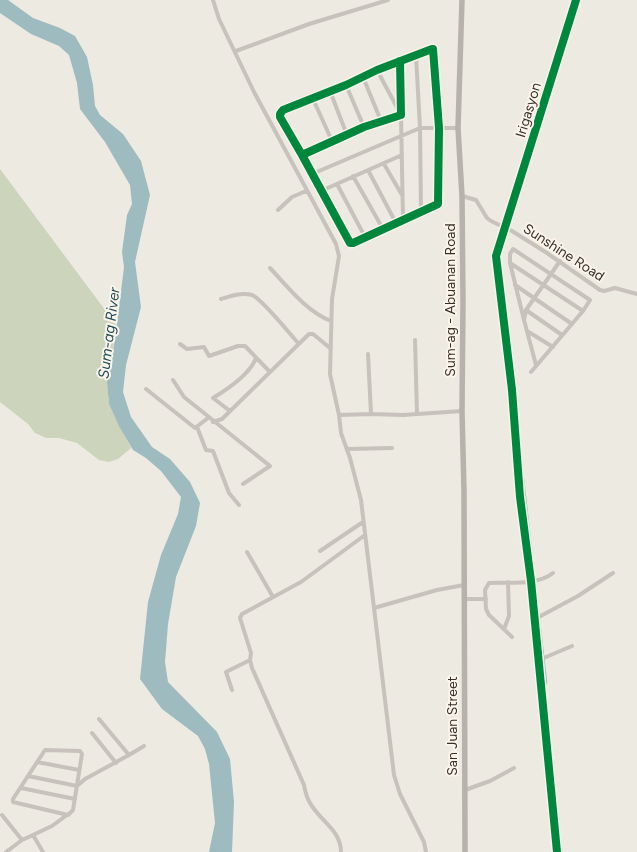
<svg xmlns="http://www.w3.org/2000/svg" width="637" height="852" font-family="Figtree,sans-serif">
  <rect width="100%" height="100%" fill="#edeae2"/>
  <path fill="#ccd4bc" d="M0 169 117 326 107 382 109 404 131 448 118 459 109 462 99 460 77 443 59 438H46L35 433 28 424 0 402Z"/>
  <path fill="#9ebbbf" d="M0 0H8L33 18 60 28 75 36 87 57 93 85 95 106 100 115 123 134 141 161 150 195 135 262 141 307 126 365 123 392 131 417 152 447 170 459 190 482 200 503 196 526 176 577 168 624 165 662 168 682 217 732 230 759 234 802 232 852H209L215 823 209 764 205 749 198 736 162 709 140 679 148 602 161 555 178 514 181 497 161 471 146 458 133 450 119 426 109 404 107 382 115 340 124 267 122 252 127 215 132 204 130 185 105 142 80 109 77 83 69 55 59 46 31 34 0 13Z"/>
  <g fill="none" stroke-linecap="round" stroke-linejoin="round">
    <path stroke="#9ebbbf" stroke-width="4.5" d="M508 225 511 214
      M498 263V258L506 231
      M517 435 545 682 543 687 560 852"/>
    <path stroke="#c7c2bb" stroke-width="4" d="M213 0 219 19 254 92 336 244 339 256 332 299 330 374 339 415 341 433 350 458 361 500 374 608
      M236 51 309 24 388 0
      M416 56 420 128 421 212
      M377 70 401 115 403 219
      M363 77 381 121
      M346 85 364 127
      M330 91 347 135
      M313 99 332 141
      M302 155 280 117V114L283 110 346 85 377 70 432 49H433L439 128 438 204 353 243H350L302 155 364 127 401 115 400 61
      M384 164 402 195
      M368 170 396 223
      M312 174 420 128H458
      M353 176 383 229
      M337 184 365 237
      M321 191 402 155
      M462 196 476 200 487 218 491 221 512 231 547 253 600 290 604 291 615 288 637 294
      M278 210 292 197 306 191
      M510 263 583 311
      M270 268C288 287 306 311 331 321
      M515 285 572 324
      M221 299C231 296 242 292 252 295 263 300 289 333 298 343
      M526 310 562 335
      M524 320 510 263V254L513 249 590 300 583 311 531 372
      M527 331 553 347
      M415 340 417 414
      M180 344 187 349 204 347 209 356 238 346H245L269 371
      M368 354 371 414
      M536 365 524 320 526 310 560 261
      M173 380 184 397 270 466 243 484
      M146 389 195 428 208 418
      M230 411 213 398C228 389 250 374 256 358
      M339 415 371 414 403 415 462 411
      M213 422 222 419 309 334H313L330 348
      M197 427 206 450 213 451 229 493 239 505
      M347 449 392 448
      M320 551 363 522
      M247 552 273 597
      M464 599H486
      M535 619 578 596 613 573
      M504 629 509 616 508 582
      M512 637 489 615 486 609 485 590 489 583C508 582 537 586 553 573
      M539 660 572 646
      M232 690 226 672 250 660
      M92 733 116 763
      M45 750 80 751 82 754 73 810 68 815 13 802V799Z
      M129 755 144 746
      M37 762 79 770
      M28 776 77 786 85 779 129 755 99 719
      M21 788 75 799
      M465 790 490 781 514 768
      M2 815 22 840
      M6 852 22 840 33 835
      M43 852 33 835 52 826 67 815
      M341 852C341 830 320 821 310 803 307 798 305 791 304 785L252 668 250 660 251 653 240 618 242 614 301 582 365 535
      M426 852 424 842 400 794 394 775 374 608 437 590 464 585
      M557 852 531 581 520 497 512 390 496 256 576 0"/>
    <path stroke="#b7b2ab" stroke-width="5.5" d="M462 0 458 128 462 196 463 302 462 411 464 491 465 852"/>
    <g stroke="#faf4ea" stroke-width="11">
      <path id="cycleway" d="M302 155 280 117V114L283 110 346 85 377 70 432 49H433L439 128 438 204 353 243H350L302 155 364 127 401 115 400 61
        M557 852 531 581 520 497 512 390 496 256 576 0"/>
    </g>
    <use href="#cycleway" stroke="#00873e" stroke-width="8"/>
  </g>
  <g text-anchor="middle" stroke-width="4" stroke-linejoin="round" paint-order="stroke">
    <g font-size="14" fill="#382f29" stroke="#faf4ea">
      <text transform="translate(528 110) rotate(-73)" y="5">Irigasyon</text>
      <text transform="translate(564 252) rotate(33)" y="5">Sunshine Road</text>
      <text transform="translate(450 300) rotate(-90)" y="5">Sum-ag - Abuanan Road</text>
      <text transform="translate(452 726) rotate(-90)" y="5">San Juan Street</text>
    </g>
    <g font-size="15" font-style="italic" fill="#1e4f5a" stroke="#faf4ea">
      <text transform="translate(109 333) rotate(-83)" y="5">Sum-ag River</text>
    </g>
  </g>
</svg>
